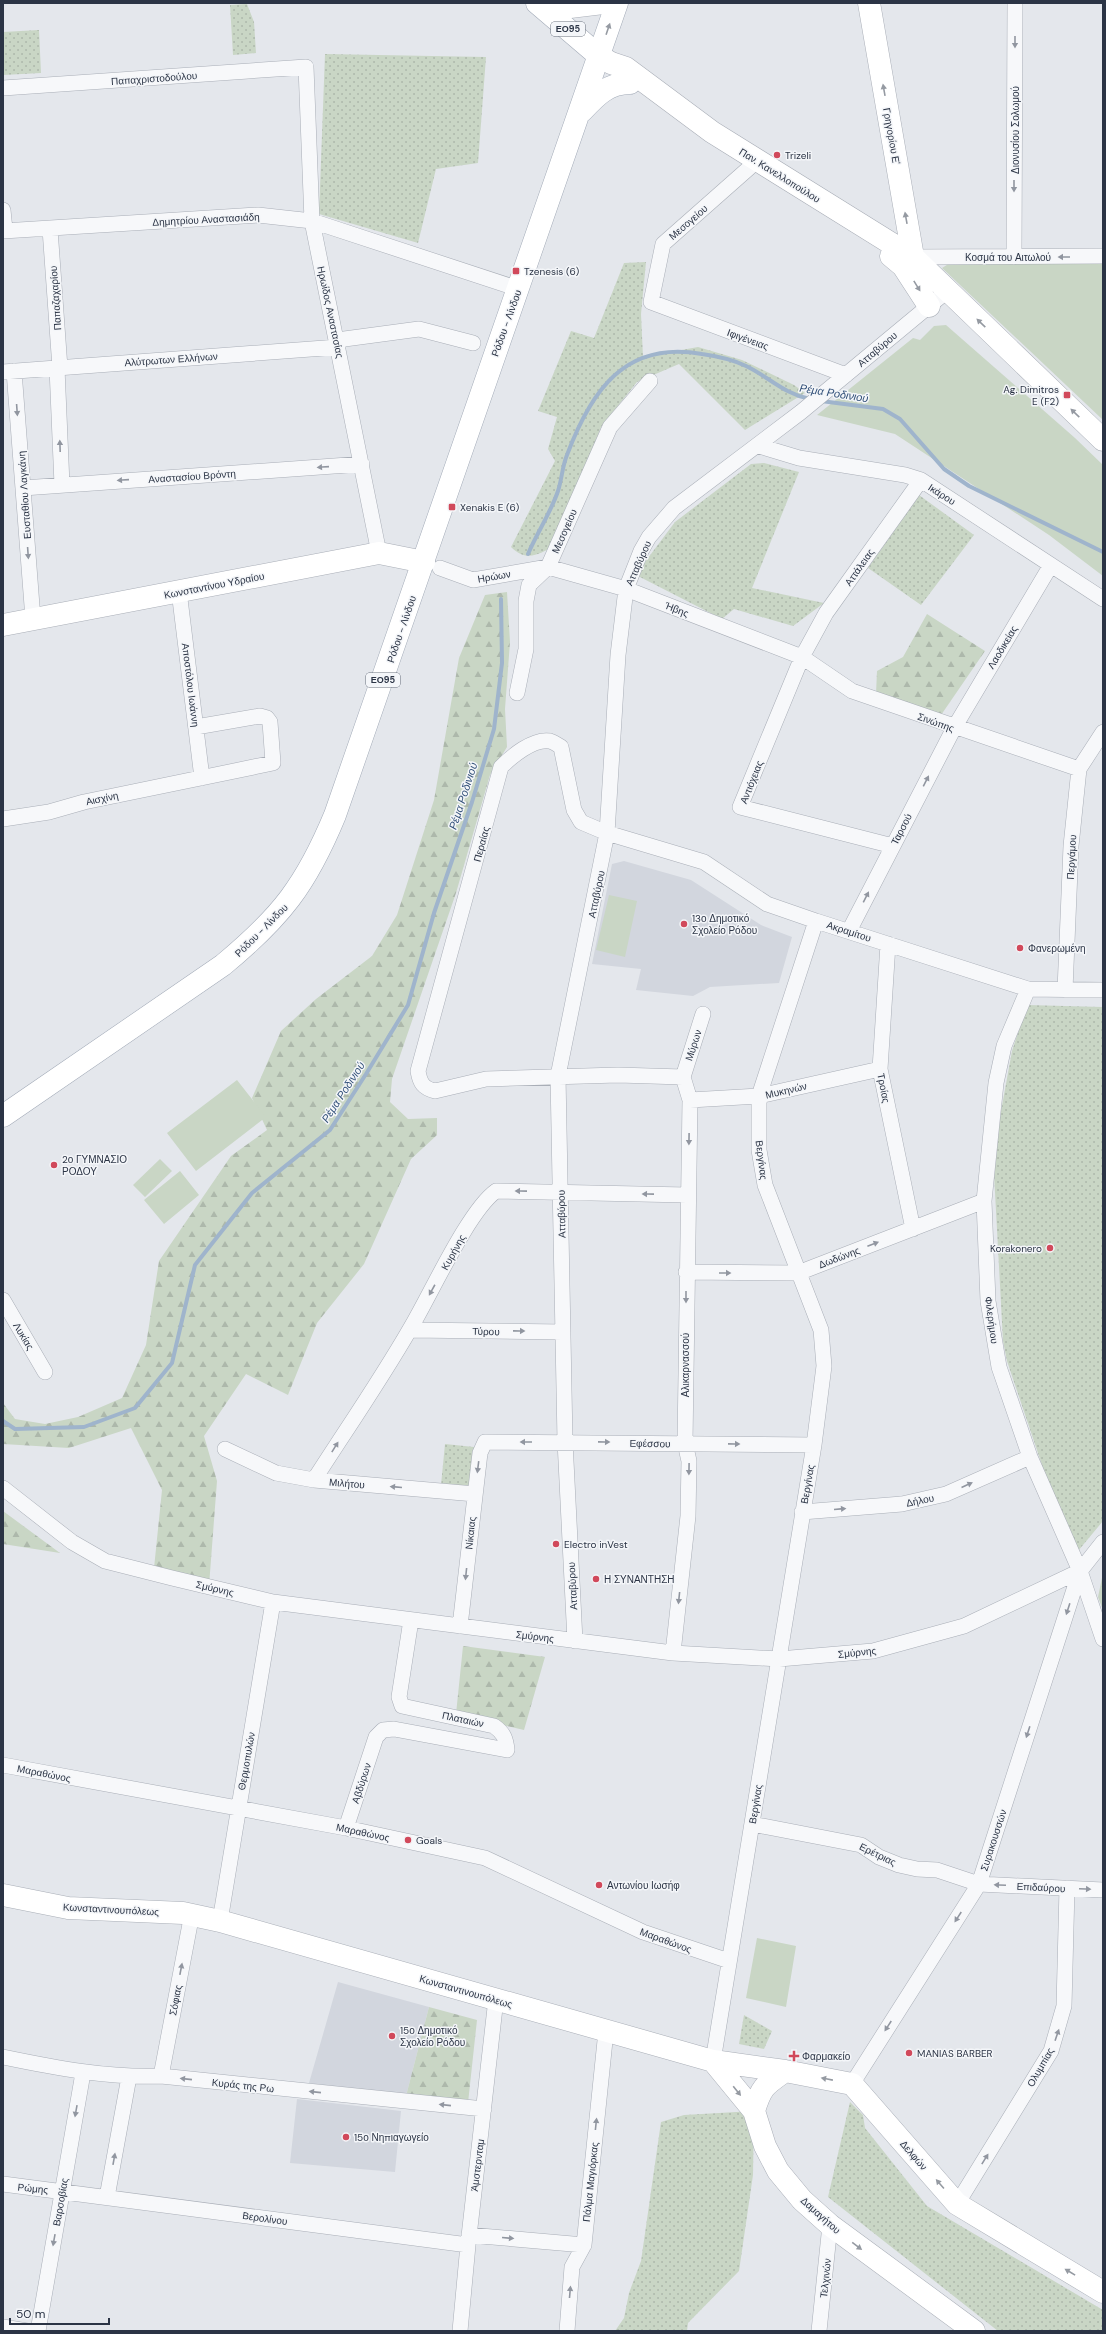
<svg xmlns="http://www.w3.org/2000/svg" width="1106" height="2334" font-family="'DM Sans',sans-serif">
  <defs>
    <pattern id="grass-dots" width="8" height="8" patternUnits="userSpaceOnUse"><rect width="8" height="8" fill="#c9d6c5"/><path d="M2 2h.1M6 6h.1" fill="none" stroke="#adb8ab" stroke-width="1.8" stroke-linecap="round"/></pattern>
    <pattern id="forest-firs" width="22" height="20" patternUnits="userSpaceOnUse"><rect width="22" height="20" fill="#c9d6c5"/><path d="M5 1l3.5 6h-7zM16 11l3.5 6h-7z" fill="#adb8ab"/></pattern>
  </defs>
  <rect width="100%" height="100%" fill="#e4e7ec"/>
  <path fill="#d2d6de" d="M624 861 691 880 761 925 792 937 779 983 710 987 693 996 636 990 641 969 592 964 612 864Z
    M338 1982 429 2007 406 2096 309 2083Z
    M297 2099 401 2111 395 2172 290 2163Z"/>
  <path fill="url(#grass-dots)" d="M247 4 254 22 256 53 233 55 230 5Z
    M39 30 41 73 3 75V32Z
    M325 54 486 57 478 163 436 169 418 243 319 214Z
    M646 262 641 314 643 357 698 347 742 360 794 385 805 393 745 430 679 364 637 382 601 427 556 545C539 554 527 563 511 547L555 461 548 449 557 417 538 411 571 331 594 338 624 263Z
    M764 463 799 472 752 588 824 603 793 626 734 609 722 619 638 576 645 562 675 522 751 464Z
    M919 495 974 535 921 605 868 568Z
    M1027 1005 1103 1007V1521L1073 1557 1007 1361 1003 1341 993 1155 1012 1051Z
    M445 1444 474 1447 469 1488 441 1485Z
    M744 2015 772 2031 764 2049 739 2044Z
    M850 2102 863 2115 865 2128 927 2206 1103 2310V2331H998L828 2197Z
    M754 2111 753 2175 739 2271 688 2323 687 2331H615L624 2318 629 2293 641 2261 661 2122 684 2115Z"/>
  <path fill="url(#forest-firs)" d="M507 592 510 642 505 709 507 747 490 775 456 893 392 1079 390 1102 408 1119 437 1118V1135L411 1159 364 1264 317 1323 288 1395 246 1374 204 1436 217 1481 209 1586 153 1578 162 1490 131 1428 69 1448 3 1444V1403L15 1419 45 1424 78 1417 122 1398 146 1345 159 1261 231 1156 267 1130 252 1098 281 1031 316 999 372 956 397 915 434 800 459 658 485 595Z
    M927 614 985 651 939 718 876 694 877 671 903 657Z
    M3 1511 60 1553 3 1544Z
    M1103 1573V1610L1098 1597Z
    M463 1646 545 1657 524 1730 456 1714Z
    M429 2007 477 2020 468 2103 406 2096Z"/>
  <path fill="#c9d6c5" d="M950 263 1103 264V420L942 268Z
    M946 325 1075 438 1103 465V576L1049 535 895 434 817 415 913 338 920 340 934 326Z
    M609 895 637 901 625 957 596 950Z
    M237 1080 266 1117 196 1171 167 1133Z
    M160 1159 172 1171 145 1197 133 1185Z
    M180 1171 199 1195 164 1224 144 1200Z
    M757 1938 796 1946 786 2007 746 1998Z"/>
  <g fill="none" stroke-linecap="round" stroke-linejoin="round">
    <path stroke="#9fb4cc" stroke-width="4" d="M821 401 883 409 900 419 944 469 969 486 1103 552
      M528 554C537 533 551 512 558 491 562 479 562 467 567 455 591 391 625 340 702 354 716 356 734 360 746 366 769 377 784 394 810 399
      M3 1421 15 1429 84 1427 135 1408 172 1363 195 1265 252 1193 330 1130 366 1074 408 1005 434 913 472 802 494 729 502 663 501 599"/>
    <g stroke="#a9aeb7" stroke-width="16">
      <path id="street" d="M3 88 306 67 312 221 379 553
        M755 160 749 168 663 244 651 302 846 375
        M3 210 5 230
        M50 229 60 368
        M3 231 258 215 312 221 519 289
        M913 257 1103 256
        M1014 257 1015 3
        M337 340 419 329 473 343
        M57 368 62 485
        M14 371 33 619
        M3 372 338 347
        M759 446 799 458 905 475 921 480 1103 599
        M23 488 362 464
        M440 568 473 580 548 567 626 589 802 657 852 691 1079 769
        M179 591 202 778
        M517 693 526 649V601L529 585 548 567 610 427 650 381
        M3 819 49 812 84 802 273 763 270 722 267 718 260 716 196 727
        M893 846 740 807 802 657 826 613 921 480
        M849 931 954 728 1051 565
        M888 944 880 1069 913 1229
        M1028 989 1004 1046 996 1083 984 1201 988 1301 999 1367 1030 1457 1080 1571 1103 1639
        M1065 990 1071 846 1079 769 1103 732
        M683 1077 618 1075 486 1079 435 1091C423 1088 420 1083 418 1071L501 767C511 757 533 738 550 741 553 742 558 745 561 747L574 810 581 822 607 833 704 862 767 904 816 921 1028 989 1103 990
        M683 1077 703 1014
        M690 1100 759 1096 880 1069
        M686 1272 798 1273 984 1201
        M3 1300 45 1372
        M410 1330 563 1332
        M225 1449 276 1473 314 1480 475 1494
        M314 1480C346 1430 380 1381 410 1329 430 1296 468 1211 496 1191L687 1195
        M3 1488 72 1542 105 1561 172 1578 273 1602 673 1653 779 1659 873 1651 964 1626 1080 1571
        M802 1512 902 1504 946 1494 1030 1457
        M460 1626 480 1453 485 1442 814 1445
        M575 1641 565 1441 558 1076 607 833 618 655 626 589 641 551 649 537 674 508 801 412 947 291
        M673 1653 688 1516 689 1461 685 1443 690 1100 683 1077
        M3 1765 346 1828 485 1858 643 1932 729 1961
        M752 1824 861 1845 879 1857 899 1865 917 1869 937 1870 979 1884 1103 1890
        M346 1828 376 1737 383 1730 394 1729 507 1750C506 1739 504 1733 494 1726L402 1706 399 1697 411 1620
        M220 1921 273 1602
        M3 2057C56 2068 107 2078 161 2076L484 2109
        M713 2061 814 1445 824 1366 821 1330 765 1185 759 1150V1096L816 921
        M161 2076 190 1924
        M852 2084 979 1884 1080 1571 1103 1542
        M3 2184 468 2245
        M107 2197 129 2077
        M957 2204 1051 2051 1064 2006 1067 1888
        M469 2235 584 2245
        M3 2327 27 2331
        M38 2331 83 2073
        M460 2331 468 2245 496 1999
        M567 2331 572 2267 584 2245 606 2031
        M819 2331 830 2225"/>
    </g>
    <g stroke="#a9aeb7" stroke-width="23">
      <path id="secondary" d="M538 3 570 7 603 3
        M869 3 913 257
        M599 56 611 63 626 68 712 132 913 257 1103 440
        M891 256 903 266 929 306
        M3 625 379 553 424 562
        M3 1895 68 1908 183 1913 220 1921 713 2061 785 2071 852 2084 957 2204 1103 2292
        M713 2061 754 2111 765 2146 778 2171 802 2200 830 2225 974 2331
        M754 2111C761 2087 765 2085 785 2071"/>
    </g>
    <g stroke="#a3abb8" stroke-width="23">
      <path id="primary" d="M537 3 599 56
        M582 111C596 96 608 83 630 83
        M3 1116 223 965C281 917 306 885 335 815L617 3"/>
    </g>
    <use href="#street" stroke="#f7f8fa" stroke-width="15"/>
    <use href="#secondary" stroke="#fff" stroke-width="22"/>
    <use href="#primary" stroke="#fff" stroke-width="22"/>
  </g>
  <defs><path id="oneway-solid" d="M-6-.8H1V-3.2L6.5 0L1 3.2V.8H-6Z"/></defs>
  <g fill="#959aa2">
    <use href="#oneway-solid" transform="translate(608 29) rotate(-71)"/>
    <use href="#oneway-solid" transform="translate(884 90) rotate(-100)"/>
    <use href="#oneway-solid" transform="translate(906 218) rotate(-100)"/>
    <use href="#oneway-solid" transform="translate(917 286) rotate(58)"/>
    <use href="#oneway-solid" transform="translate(981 323) rotate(-136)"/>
    <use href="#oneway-solid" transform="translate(1075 413) rotate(-136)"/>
    <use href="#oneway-solid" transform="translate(827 2079) rotate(-169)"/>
    <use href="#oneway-solid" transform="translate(737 2091) rotate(51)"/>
    <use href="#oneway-solid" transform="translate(940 2184) rotate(-131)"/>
    <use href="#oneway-solid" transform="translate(857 2246) rotate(37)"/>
    <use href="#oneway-solid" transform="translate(1070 2272) rotate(-149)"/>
  </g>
  <g fill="#9196a0">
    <use href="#oneway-solid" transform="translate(1015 42) rotate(90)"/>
    <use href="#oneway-solid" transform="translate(1014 186) rotate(90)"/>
    <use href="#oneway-solid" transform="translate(1064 257) rotate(180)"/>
    <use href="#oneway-solid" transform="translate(17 410) rotate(86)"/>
    <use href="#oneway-solid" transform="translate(60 446) rotate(-92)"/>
    <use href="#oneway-solid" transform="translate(323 467) rotate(176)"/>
    <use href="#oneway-solid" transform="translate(123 480) rotate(176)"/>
    <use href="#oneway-solid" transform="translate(28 553) rotate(86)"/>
    <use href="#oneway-solid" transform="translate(926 781) rotate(-63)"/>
    <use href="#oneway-solid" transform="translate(866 897) rotate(-63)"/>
    <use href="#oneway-solid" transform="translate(689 1139) rotate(91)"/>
    <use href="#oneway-solid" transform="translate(521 1191) rotate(-179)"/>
    <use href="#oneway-solid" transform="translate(648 1194) rotate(-179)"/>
    <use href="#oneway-solid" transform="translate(873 1244) rotate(-21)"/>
    <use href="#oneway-solid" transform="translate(725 1273)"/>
    <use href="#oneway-solid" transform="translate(432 1290) rotate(119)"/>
    <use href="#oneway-solid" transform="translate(686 1297) rotate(90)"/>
    <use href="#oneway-solid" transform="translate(519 1331) rotate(1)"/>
    <use href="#oneway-solid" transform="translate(526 1442) rotate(180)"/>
    <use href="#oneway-solid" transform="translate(604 1442) rotate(1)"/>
    <use href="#oneway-solid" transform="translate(734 1444) rotate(1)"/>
    <use href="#oneway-solid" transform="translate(335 1447) rotate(-58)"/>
    <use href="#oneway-solid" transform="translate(478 1467) rotate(97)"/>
    <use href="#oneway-solid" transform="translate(689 1469) rotate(91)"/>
    <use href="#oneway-solid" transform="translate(967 1485) rotate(-24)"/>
    <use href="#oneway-solid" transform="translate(396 1487) rotate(-175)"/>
    <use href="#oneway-solid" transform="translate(840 1509) rotate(-5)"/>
    <use href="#oneway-solid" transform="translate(466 1574) rotate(96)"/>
    <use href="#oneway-solid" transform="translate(679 1598) rotate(96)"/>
    <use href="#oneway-solid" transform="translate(1068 1609) rotate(108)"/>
    <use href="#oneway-solid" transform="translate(1028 1732) rotate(108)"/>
    <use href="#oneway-solid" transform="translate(1000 1885) rotate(-177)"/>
    <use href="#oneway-solid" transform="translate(1085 1889) rotate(2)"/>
    <use href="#oneway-solid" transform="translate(958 1917) rotate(123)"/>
    <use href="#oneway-solid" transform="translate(181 1969) rotate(-79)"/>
    <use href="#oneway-solid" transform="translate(888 2026) rotate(123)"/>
    <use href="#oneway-solid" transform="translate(1057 2035) rotate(-71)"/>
    <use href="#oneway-solid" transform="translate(186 2079) rotate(-174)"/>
    <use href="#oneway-solid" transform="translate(315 2092) rotate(-174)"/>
    <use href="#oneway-solid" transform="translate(445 2105) rotate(-174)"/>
    <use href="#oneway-solid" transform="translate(76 2111) rotate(100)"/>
    <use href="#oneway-solid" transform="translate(596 2124) rotate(-84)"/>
    <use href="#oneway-solid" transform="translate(114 2159) rotate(-80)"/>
    <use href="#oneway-solid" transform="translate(985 2159) rotate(-58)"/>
    <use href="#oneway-solid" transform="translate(508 2238) rotate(5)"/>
    <use href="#oneway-solid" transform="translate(54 2240) rotate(100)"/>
    <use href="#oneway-solid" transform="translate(570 2292) rotate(-85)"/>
  </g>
  <g fill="#d1495b" stroke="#f4f6f9" stroke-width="1.5">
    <circle cx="777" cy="155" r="4"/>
    <rect x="512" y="267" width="8" height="8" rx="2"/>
    <rect x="1063" y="391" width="8" height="8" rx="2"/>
    <rect x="448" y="503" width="8" height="8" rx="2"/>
    <circle cx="684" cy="924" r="4"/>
    <circle cx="1020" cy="948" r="4"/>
    <circle cx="54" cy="1165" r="4"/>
    <circle cx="1050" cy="1248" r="4"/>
    <circle cx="556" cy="1544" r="4"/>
    <circle cx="596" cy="1579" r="4"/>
    <circle cx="408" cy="1840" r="4"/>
    <circle cx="599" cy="1885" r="4"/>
    <circle cx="392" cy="2036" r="4"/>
    <circle cx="909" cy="2053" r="4"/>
    <path d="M792 2050h4v4h4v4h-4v4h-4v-4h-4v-4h4z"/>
    <circle cx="346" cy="2137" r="4"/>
  </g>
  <g text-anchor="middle" stroke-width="3" stroke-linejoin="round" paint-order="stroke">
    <g fill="#f4f6f9" stroke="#676e7b" stroke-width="1">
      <rect x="551" y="22" width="34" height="14" rx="3"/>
      <rect x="366" y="673" width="34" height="14" rx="3"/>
    </g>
    <g font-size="9" font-weight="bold" fill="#2b3445">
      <text x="568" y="32">ΕΟ95</text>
      <text x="383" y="683">ΕΟ95</text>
    </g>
    <g font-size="10" fill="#2b3445" stroke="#f4f6f9">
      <text transform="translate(154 78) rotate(-4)" y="4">Παπαχριστοδούλου</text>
      <text transform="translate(1015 130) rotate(-90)" y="4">Διονυσίου Σολωμού</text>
      <text transform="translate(892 136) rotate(80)" y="4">Γρηγορίου Ε'</text>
      <text transform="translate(780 175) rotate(32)" y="4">Παν. Κανελλοπούλου</text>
      <text transform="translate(206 219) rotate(-3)" y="4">Δημητρίου Αναστασιάδη</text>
      <text transform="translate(688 222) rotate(-41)" y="4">Μεσογείου</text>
      <text x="1008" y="261">Κοσμά του Αιτωλού</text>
      <text transform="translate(55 298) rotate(-94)" y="4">Παπαζαχαρίου</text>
      <text transform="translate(331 312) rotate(78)" y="4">Ηρωίδος Αναστασίας</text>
      <text transform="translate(506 323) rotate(-70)" y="4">Ρόδου - Λίνδου</text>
      <text transform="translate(748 339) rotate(20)" y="4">Ιφιγένειας</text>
      <text transform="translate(877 349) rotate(-40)" y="4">Ατταβύρου</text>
      <text transform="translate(171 359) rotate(-4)" y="4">Αλύτρωτων Ελλήνων</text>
      <text transform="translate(192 476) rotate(-4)" y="4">Αναστασίου Βρόντη</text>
      <text transform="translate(942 494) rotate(33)" y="4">Ικάρου</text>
      <text transform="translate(24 495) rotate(-94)" y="4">Ευσταθίου Λαγκάνη</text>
      <text transform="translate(564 531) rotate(-66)" y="4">Μεσογείου</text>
      <text transform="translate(638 563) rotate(-66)" y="4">Ατταβύρου</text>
      <text transform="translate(859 567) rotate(-55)" y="4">Αττάλειας</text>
      <text transform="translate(494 576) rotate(-10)" y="4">Ηρώων</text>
      <text transform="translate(214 585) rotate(-11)" y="4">Κωνσταντίνου Υδραίου</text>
      <text transform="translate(677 609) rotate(21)" y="4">Ήβης</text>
      <text transform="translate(401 629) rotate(-71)" y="4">Ρόδου - Λίνδου</text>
      <text transform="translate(1002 647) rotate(-59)" y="4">Λαοδικείας</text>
      <text transform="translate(191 685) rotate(83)" y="4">Αποστόλου Ιωάννη</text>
      <text transform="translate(936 722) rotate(20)" y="4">Σινώπης</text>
      <text transform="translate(751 782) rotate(-68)" y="4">Αντιόχειας</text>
      <text transform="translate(102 798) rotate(-12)" y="4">Αισχίνη</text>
      <text transform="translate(901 829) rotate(-63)" y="4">Ταρσού</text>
      <text transform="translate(481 844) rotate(-75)" y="4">Περαίας</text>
      <text transform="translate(1071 857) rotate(-87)" y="4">Περγάμου</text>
      <text transform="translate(596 894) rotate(-78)" y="4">Ατταβύρου</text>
      <text transform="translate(261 930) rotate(-45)" y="4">Ρόδου - Λίνδου</text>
      <text transform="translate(849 931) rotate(18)" y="4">Ακραμίτου</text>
      <text transform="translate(693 1045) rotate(-72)" y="4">Μύρων</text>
      <text transform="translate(884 1088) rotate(79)" y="4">Τροίας</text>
      <text transform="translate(786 1090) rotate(-13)" y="4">Μυκηνών</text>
      <text transform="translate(762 1160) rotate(83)" y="4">Βεργίνας</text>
      <text transform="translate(561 1214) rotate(-91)" y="4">Ατταβύρου</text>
      <text transform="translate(453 1252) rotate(-61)" y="4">Κυρήνης</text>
      <text transform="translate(839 1257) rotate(-21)" y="4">Δωδώνης</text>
      <text transform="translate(992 1320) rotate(82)" y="4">Φιλερήμου</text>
      <text transform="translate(486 1331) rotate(1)" y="4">Τύρου</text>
      <text transform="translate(24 1336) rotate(59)" y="4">Λυκίας</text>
      <text transform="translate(685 1365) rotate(-90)" y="4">Αλικαρνασσού</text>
      <text transform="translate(650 1443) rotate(1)" y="4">Εφέσσου</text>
      <text transform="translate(347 1483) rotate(5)" y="4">Μιλήτου</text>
      <text transform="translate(807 1484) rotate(-80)" y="4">Βεργίνας</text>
      <text transform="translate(920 1500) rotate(-12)" y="4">Δήλου</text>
      <text transform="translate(470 1533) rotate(-84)" y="4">Νίκαιας</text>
      <text transform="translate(572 1586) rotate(-93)" y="4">Ατταβύρου</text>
      <text transform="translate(215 1588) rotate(13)" y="4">Σμύρνης</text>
      <text transform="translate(535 1636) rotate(7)" y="4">Σμύρνης</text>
      <text transform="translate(857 1652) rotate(-6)" y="4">Σμύρνης</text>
      <text transform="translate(463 1719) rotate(12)" y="4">Πλαταιών</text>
      <text transform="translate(246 1761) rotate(-80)" y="4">Θερμοπυλών</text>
      <text transform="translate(44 1773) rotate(11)" y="4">Μαραθώνος</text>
      <text transform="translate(361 1783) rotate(-72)" y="4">Αβδύρων</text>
      <text transform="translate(755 1804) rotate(-81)" y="4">Βεργίνας</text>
      <text transform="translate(363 1832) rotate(12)" y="4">Μαραθώνος</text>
      <text transform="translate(993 1840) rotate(-72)" y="4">Συρακουσσών</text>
      <text transform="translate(878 1854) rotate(26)" y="4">Ερέτριας</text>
      <text transform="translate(1041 1887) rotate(3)" y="4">Επιδαύρου</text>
      <text transform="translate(111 1909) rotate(3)" y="4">Κωνσταντινουπόλεως</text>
      <text transform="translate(666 1940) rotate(20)" y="4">Μαραθώνος</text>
      <text transform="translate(466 1991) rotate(16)" y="4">Κωνσταντινουπόλεως</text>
      <text transform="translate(175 2000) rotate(-79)" y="4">Σόφιας</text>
      <text transform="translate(1040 2067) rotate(-60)" y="4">Ολυμπίας</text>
      <text transform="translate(243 2085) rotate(6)" y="4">Κυράς της Ρω</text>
      <text transform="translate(914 2155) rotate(49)" y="4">Δελφών</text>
      <text transform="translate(477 2165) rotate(-83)" y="4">Άμστερνταμ</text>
      <text transform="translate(590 2182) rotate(-84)" y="4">Πάλμα Μαγιόρκας</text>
      <text transform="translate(33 2188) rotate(6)" y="4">Ρώμης</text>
      <text transform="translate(60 2202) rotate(-80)" y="4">Βαρσοβίας</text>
      <text transform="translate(821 2215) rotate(42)" y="4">Δαμαγήτου</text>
      <text transform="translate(265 2218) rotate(8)" y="4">Βερολίνου</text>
      <text transform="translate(825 2278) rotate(-84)" y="4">Τελχινών</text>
    </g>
    <g font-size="10" fill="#2b3445" stroke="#f4f6f9" text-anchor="start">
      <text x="785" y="159">Trizeli</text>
      <text x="524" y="275">Tzenesis (6)</text>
      <text x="1059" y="393" text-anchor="end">Ag. Dimitros<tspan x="1059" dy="12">E (F2)</tspan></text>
      <text x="460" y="511">Xenakis E (6)</text>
      <text x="692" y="922">13ο Δημοτικό<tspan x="692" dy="12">Σχολείο Ρόδου</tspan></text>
      <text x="1028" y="952">Φανερωμένη</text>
      <text x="62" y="1163">2ο ΓΥΜΝΑΣΙΟ<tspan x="62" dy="12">ΡΟΔΟΥ</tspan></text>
      <text x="1042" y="1252" text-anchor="end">Korakonero</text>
      <text x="564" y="1548">Electro inVest</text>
      <text x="604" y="1583">Η ΣΥΝΑΝΤΗΣΗ</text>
      <text x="416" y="1844">Goals</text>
      <text x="607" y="1889">Αντωνίου Ιωσήφ</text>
      <text x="400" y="2034">15ο Δημοτικό<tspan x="400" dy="12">Σχολείο Ρόδου</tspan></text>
      <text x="917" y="2057">MANIAS BARBER</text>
      <text x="802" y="2060">Φαρμακείο</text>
      <text x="354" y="2141">15ο Νηπιαγωγείο</text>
    </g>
    <g font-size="11" font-style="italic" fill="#34527a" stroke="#f4f6f9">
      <text transform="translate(834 393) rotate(9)" y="4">Ρέμα Ροδινιού</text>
      <text transform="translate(463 796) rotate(-72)" y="4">Ρέμα Ροδινιού</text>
      <text transform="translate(343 1092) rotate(-57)" y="4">Ρέμα Ροδινιού</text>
    </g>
  </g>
  <rect width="1106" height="2334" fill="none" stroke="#2b3445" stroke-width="8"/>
  <path d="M10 2318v6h99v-6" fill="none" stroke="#2b3445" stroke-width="2"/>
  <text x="16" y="2318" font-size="12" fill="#2b3445" stroke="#f4f6f9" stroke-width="3" paint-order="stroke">50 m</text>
</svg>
